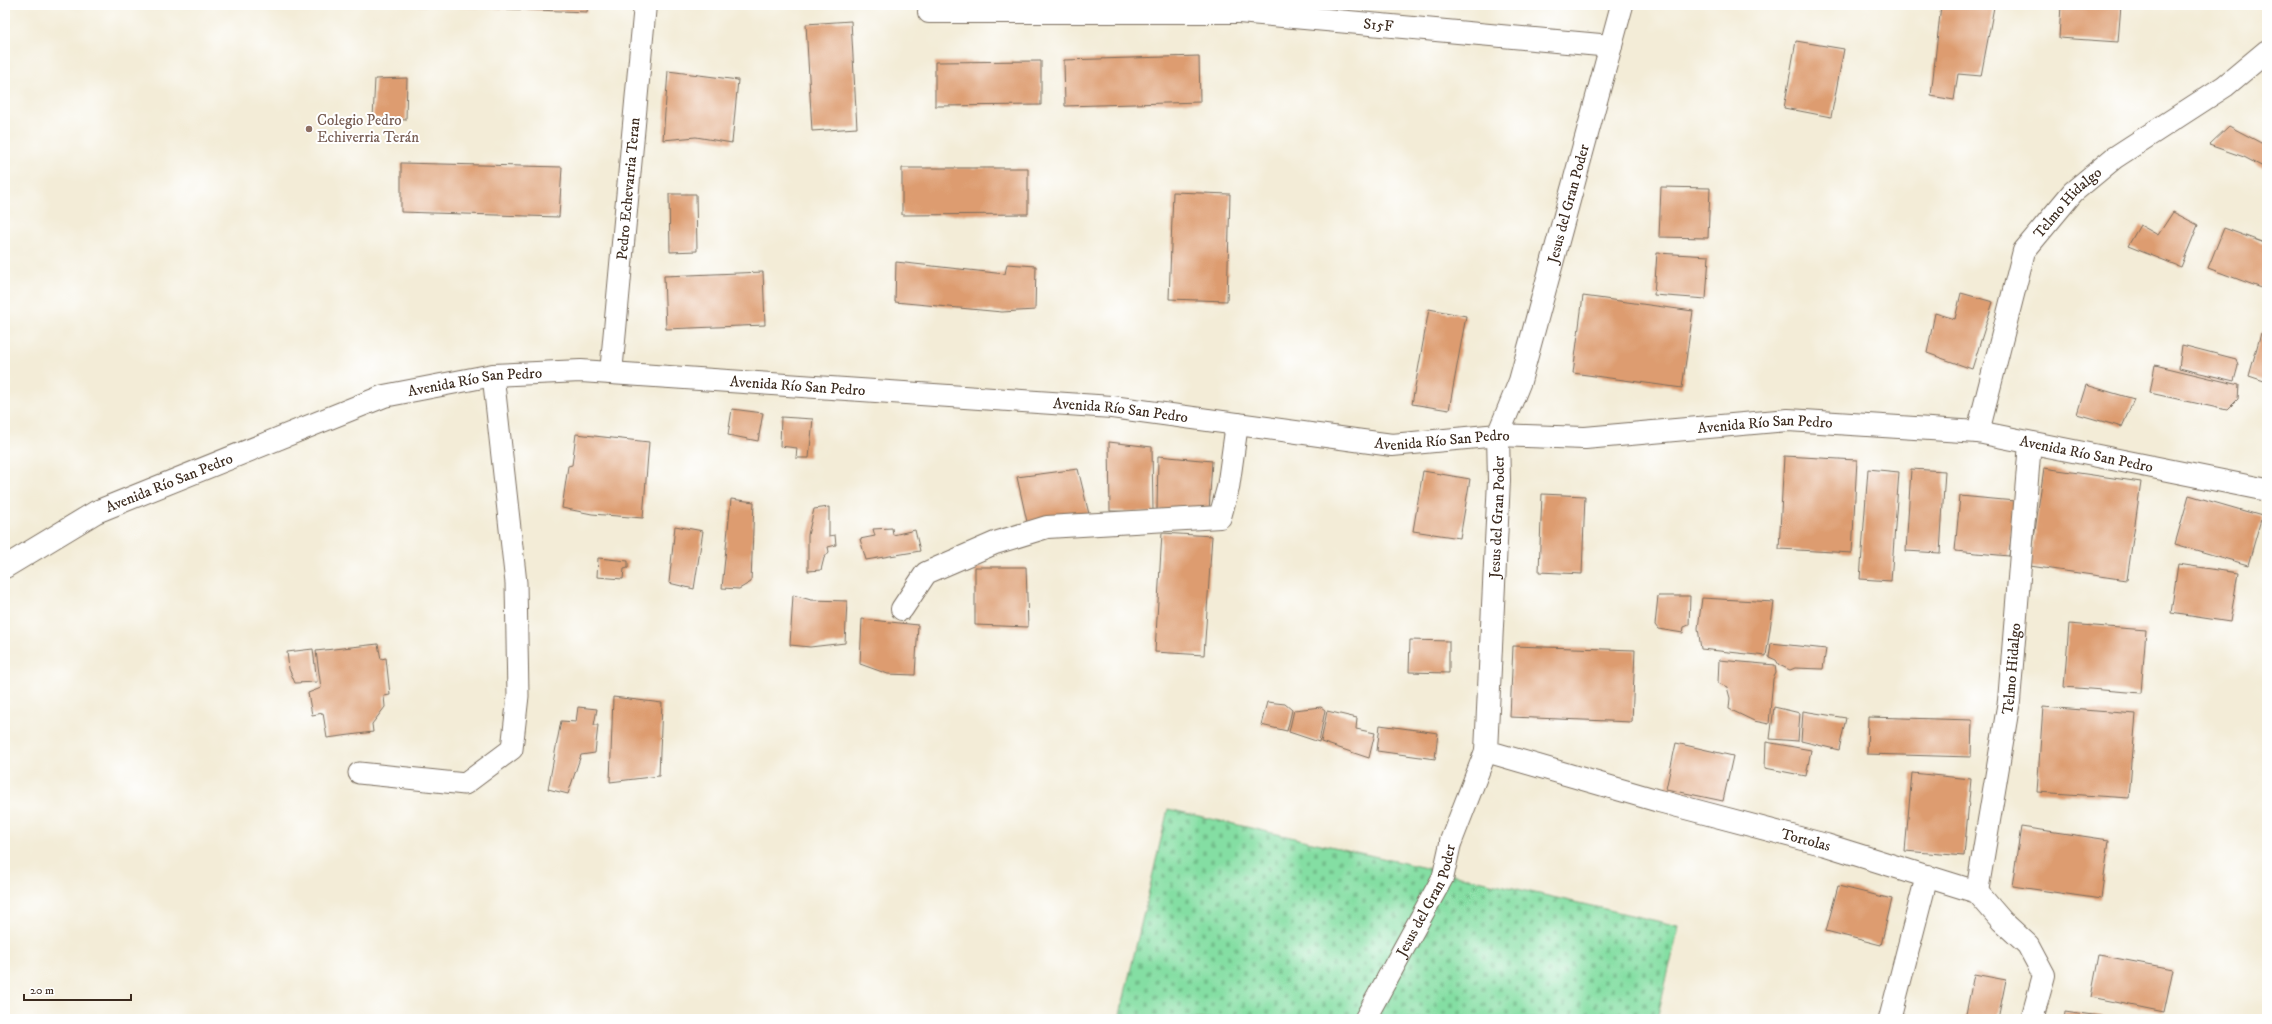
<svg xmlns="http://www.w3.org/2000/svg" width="2272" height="1024" font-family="'IM FELL DW Pica',serif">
  <defs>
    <pattern id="cemetery-stones" width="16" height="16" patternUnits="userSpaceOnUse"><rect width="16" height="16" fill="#84dea3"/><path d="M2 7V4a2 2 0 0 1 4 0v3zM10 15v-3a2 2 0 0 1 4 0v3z" fill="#73bf8c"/></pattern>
  </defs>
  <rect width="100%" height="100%" fill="#fff"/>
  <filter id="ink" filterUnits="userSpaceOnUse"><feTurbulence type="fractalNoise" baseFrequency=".025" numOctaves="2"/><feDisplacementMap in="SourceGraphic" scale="8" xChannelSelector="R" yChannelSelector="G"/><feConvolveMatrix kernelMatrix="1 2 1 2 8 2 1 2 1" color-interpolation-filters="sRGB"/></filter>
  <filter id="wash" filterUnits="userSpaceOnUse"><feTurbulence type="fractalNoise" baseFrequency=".012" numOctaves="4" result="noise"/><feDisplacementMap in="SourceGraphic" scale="16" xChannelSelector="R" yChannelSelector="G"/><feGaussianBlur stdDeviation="0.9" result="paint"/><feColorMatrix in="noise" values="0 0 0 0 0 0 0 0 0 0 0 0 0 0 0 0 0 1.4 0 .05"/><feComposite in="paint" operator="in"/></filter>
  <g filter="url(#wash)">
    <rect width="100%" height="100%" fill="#f3ecd7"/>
    <path fill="url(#cemetery-stones)" stroke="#608460" d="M1168 809 1679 926 1657 1019H1119Z"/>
    <g id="blocks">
      <path fill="#dd9c70" d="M404 5H588L587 12Z
        M1941 5 1994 7 1981 76 1958 74 1954 100 1931 96Z
        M2061 5H2121L2118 42 2059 38Z
        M851 21 857 128 812 131 806 24Z
        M1796 41 1844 49 1831 117 1784 108Z
        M1199 56 1200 102 1065 106 1064 60Z
        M1041 61V105L935 106V62Z
        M668 71 738 80 732 143 696 137 663 140Z
        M407 78 406 120 373 118 375 79Z
        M2229 126 2263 144 2267 142V169L2244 157 2209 145Z
        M401 163 562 167 559 217 401 212Z
        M902 168H1028V214L902 215Z
        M1661 187 1710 188 1708 238 1659 237Z
        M1173 192 1230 194 1227 301 1169 299Z
        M669 194H696L697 251 670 252Z
        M2173 212 2198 225 2181 267 2128 246 2140 225 2158 235Z
        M2224 228 2267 244V290L2208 268Z
        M1657 253 1709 256 1706 299 1654 295Z
        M896 262 1005 274 1007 264 1036 266 1035 310 1002 312 895 302Z
        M763 272 765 325 666 329 664 276Z
        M1961 293 1993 302 1972 369 1927 353 1935 313 1955 319Z
        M1583 296 1693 311 1682 388 1573 373Z
        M1429 309 1466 316 1449 410 1412 404Z
        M2261 333 2267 335V382L2249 376Z
        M2182 345 2236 359 2238 366 2234 381 2179 368Z
        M2155 365 2239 385 2238 399 2227 410 2150 393Z
        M2086 385 2134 399 2122 427 2077 414Z
        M732 409 763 413 758 441 728 435Z
        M781 417 813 419 809 458H796L797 448 780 446Z
        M576 434 649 442 643 518 592 514 562 508 568 466 572 465Z
        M1109 442 1152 447 1153 512 1110 511Z
        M1158 456 1212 461 1209 512 1157 510Z
        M1784 456 1857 460 1852 553 1779 549Z
        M2044 468 2141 482 2127 580 2030 566Z
        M1078 469 1089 514 1027 522 1017 477Z
        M1868 469 1899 472 1891 581 1860 579Z
        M1911 469 1945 471 1940 553 1906 551Z
        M1423 471 1470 479 1460 538 1413 531Z
        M1542 494 1585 496 1582 574 1539 572Z
        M2189 495 2262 516 2248 565 2175 544Z
        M1960 496 2015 501 2009 556 1955 551Z
        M731 499 754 502 751 582 739 589 722 588Z
        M829 507V536L835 535 836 545 828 547 829 552 824 558 821 570 808 571V535L814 509Z
        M675 526 703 531 694 589 669 583Z
        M892 528 893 535 915 530 920 551 866 560 860 539 875 536 873 529Z
        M1162 533 1212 536 1204 655 1155 652Z
        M598 558 628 561V568L624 569 623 579 597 577Z
        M2178 564 2238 573 2230 622 2171 613Z
        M975 567H1026L1028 627 975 625Z
        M793 595 811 600 847 601 845 643 810 647 790 645Z
        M1658 596H1690L1689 625 1684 627 1683 633 1658 629 1655 625Z
        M1702 598 1774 602 1766 656 1701 649 1698 628Z
        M862 619 918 625 915 675 888 674 860 664Z
        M2069 624 2146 630 2141 693 2064 687Z
        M1410 640 1449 641V673L1409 672Z
        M1771 643 1826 649 1823 669 1795 668 1790 670 1779 665 1776 660 1769 657Z
        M378 644 381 659 386 658 390 695 384 696 385 707 372 724 373 732 327 738 323 713 312 715 308 693 321 688 316 651Z
        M1513 646 1635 650 1632 722 1510 717Z
        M313 649 317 682 295 683 289 669 287 652Z
        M1719 660 1775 665 1776 673 1773 679 1769 724 1754 721 1729 709 1730 698 1727 687 1718 683Z
        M613 697 662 703 659 776 610 782Z
        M1267 702 1285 704 1292 710 1287 731 1261 725Z
        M578 707 597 709 594 725H598L595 753 581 755 568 794 548 789 561 721 576 722Z
        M1321 707 1325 710 1319 742 1289 732 1294 710Z
        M1774 707 1800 713 1798 741 1770 739Z
        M2043 707 2136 714 2129 798 2037 792Z
        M1327 711 1357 718 1356 729 1375 733 1369 758 1321 742Z
        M1803 711 1846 718 1839 750 1801 741Z
        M1868 717 1972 720 1971 757 1867 754Z
        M1380 725 1438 733 1435 759 1377 751Z
        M1766 742 1811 750 1806 776 1765 768Z
        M1676 743 1733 756 1723 801 1666 789Z
        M1912 773 1971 779 1964 856 1905 851Z
        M2021 827 2109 840 2101 899 2012 886Z
        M1838 886 1892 899 1881 945 1826 931Z
        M2099 955 2173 969 2164 1012 2091 997Z
        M1974 974 2006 980 1998 1019H1965Z
        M2065 1011 2113 1018V1019H2064Z"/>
    </g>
  </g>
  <g filter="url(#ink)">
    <use href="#blocks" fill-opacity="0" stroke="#7b6e5f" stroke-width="1"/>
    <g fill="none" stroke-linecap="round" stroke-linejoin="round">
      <g stroke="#7b6e5f" stroke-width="23">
        <g id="service">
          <path d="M359 773 465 784 512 749 518 696 516 583 493 375"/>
          <path id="s1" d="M1365 1019 1443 877 1451 841"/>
        </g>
      </g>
      <g stroke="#7b6e5f" stroke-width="24">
        <g id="minor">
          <path id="s2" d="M929 12H1239L1611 46"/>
          <path id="s3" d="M611 373 645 5"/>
          <path id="s4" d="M1978 432 2024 251 2073 192 2114 158 2225 86 2267 51"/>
          <path id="s5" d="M5 567 96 512 384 396 493 375 581 371 1112 407 1392 445 1498 435 1585 438 1788 420 1978 432 2267 490"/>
          <path d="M902 609 926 573 995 543 1047 527 1220 517 1228 488 1237 424"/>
          <path id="s6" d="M1486 751 1659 801 1826 845 1977 892 2002 921 2028 945 2044 975 2032 1019"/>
          <path id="s7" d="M1451 841 1486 751 1499 480 1498 435 1520 381 1622 5"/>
          <path id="s8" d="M1977 892 2009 701 2030 443"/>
          <path d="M1890 1019 1927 876"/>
        </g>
      </g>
      <use href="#service" stroke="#fff" stroke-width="21"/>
      <use href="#minor" stroke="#fff" stroke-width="22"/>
    </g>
  </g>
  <circle fill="#8d6e63" stroke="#fff" stroke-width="1.5" cx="309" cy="129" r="4"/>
  <g text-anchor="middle" stroke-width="4" stroke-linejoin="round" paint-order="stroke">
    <g font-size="15" fill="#3b2a1e" stroke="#fff">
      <text dy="5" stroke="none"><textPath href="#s2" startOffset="450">S15F</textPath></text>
      <text dy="5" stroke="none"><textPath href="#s3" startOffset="185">Pedro Echevarria Teran</textPath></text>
      <text dy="5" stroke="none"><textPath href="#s7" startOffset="655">Jesus del Gran Poder</textPath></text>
      <text dy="5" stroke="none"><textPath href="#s4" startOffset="252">Telmo Hidalgo</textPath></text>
      <text dy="5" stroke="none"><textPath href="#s5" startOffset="509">Avenida Río San Pedro</textPath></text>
      <text dy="5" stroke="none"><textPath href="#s5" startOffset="833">Avenida Río San Pedro</textPath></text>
      <text dy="5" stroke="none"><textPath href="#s5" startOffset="1157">Avenida Río San Pedro</textPath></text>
      <text dy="5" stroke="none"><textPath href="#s5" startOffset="1805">Avenida Río San Pedro</textPath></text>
      <text dy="5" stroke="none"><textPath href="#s5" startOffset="1481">Avenida Río San Pedro</textPath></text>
      <text dy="5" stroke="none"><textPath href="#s5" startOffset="2129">Avenida Río San Pedro</textPath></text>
      <text dy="5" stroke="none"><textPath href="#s5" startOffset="185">Avenida Río San Pedro</textPath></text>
      <text dy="5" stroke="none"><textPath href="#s7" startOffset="331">Jesus del Gran Poder</textPath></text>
      <text dy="5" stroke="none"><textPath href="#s8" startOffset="226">Telmo Hidalgo</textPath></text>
      <text dy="5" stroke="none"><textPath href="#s6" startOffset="332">Tortolas</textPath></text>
      <text dy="5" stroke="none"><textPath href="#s1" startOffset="134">Jesus del Gran Poder</textPath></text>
    </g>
    <g font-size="15" fill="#785e54" stroke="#fff" text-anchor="start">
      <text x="317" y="125">Colegio Pedro<tspan x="317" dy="17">Echiverria Terán</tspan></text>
    </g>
  </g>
  <rect width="2272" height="1024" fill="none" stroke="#fff" stroke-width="20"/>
  <path d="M24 994v6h107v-6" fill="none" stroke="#3b2a1e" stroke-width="2"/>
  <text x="30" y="994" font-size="12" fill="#3b2a1e" stroke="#ffffff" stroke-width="3" paint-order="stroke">20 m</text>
</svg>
